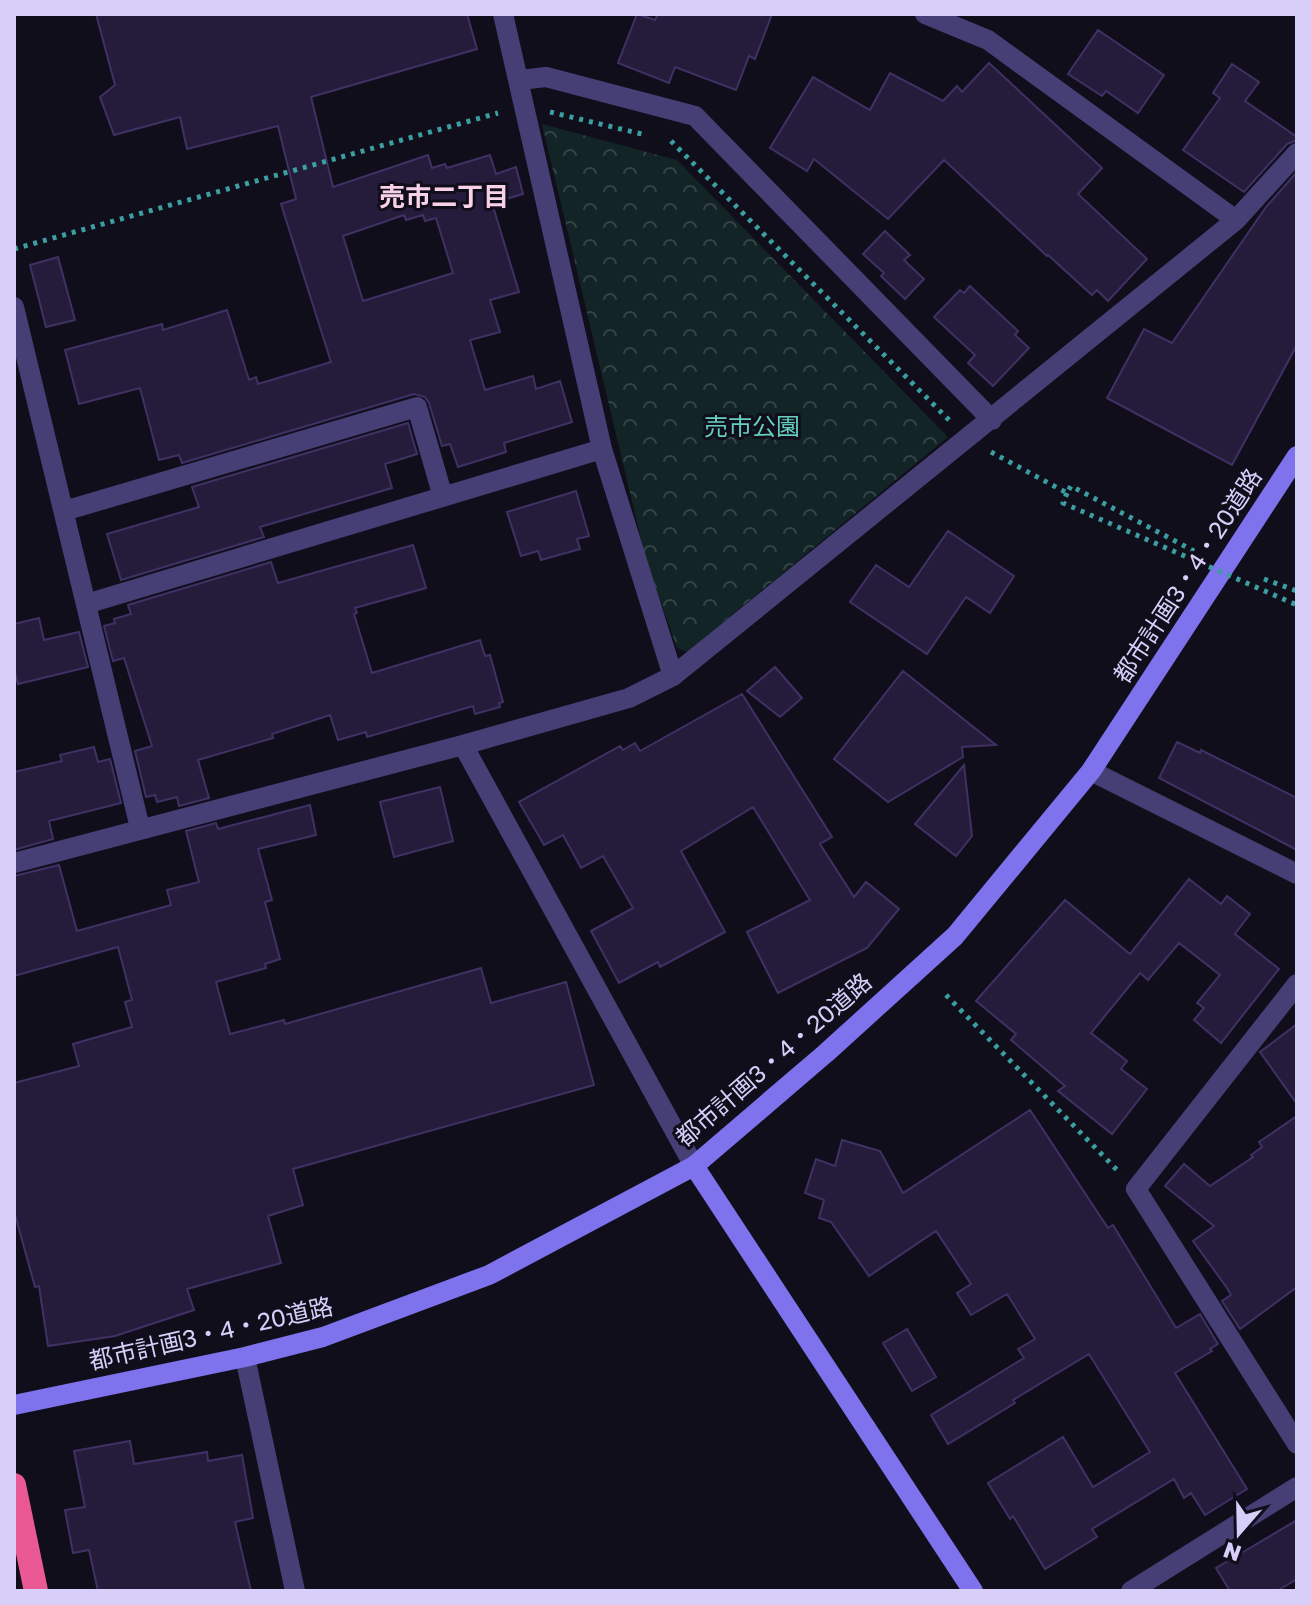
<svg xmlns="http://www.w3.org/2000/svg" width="1311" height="1605" font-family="'Golos Text','Noto Sans JP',sans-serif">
  <defs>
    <pattern id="park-crowns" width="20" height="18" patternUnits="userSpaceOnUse" patternTransform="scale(2)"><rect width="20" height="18" fill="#122425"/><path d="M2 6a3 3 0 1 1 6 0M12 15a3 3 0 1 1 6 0" fill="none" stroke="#344345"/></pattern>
  </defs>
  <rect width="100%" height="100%" fill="#110e1c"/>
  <path fill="url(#park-crowns)" d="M542 124 677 160 948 437 687 652 677 648 646 560Z"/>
  <path fill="#251c3b" stroke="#3f3164" stroke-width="2" fill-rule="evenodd" d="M96 14H467L477 49 311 97 333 187 428 155 432 168 445 164 447 168 490 155 496 174 516 167 523 194 492 203 519 292 490 300 500 332 470 340 485 390 533 376 536 389 560 381 572 422 504 443 506 452 458 467 450 444 442 446 429 403 425 397 414 394 182 463 179 455 159 460 140 388 79 404 65 350 162 324 163 330 227 310 249 380 256 377 258 384 331 362 281 204 296 199 278 126 187 149 180 117 114 135 100 97 115 85ZM404 215 406 220 423 215 425 221 436 218 453 273 363 301 343 236Z
    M637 14 655 20 658 14H772L755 59 749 56 736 90 675 67 669 83 618 63Z
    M1098 30 1164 75 1138 113 1106 91 1102 96 1068 74Z
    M989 63 1102 168 1078 194 1147 259 1108 301 1097 290 1092 295 1048 255 1047 256 944 160 888 219 814 159 807 171 770 148 813 77 870 110 890 73 943 101 957 86 962 92Z
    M1232 64 1259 82 1245 101 1297 137V140L1287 144 1244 192 1183 150 1220 98 1213 93Z
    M1297 172V345L1232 465 1107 398 1144 329 1172 343 1266 207Z
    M885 231 910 255 904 260 924 279 905 299 881 276 884 273 863 254Z
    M58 257 75 320 46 327 30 265Z
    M970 286 1018 331 1015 335 1029 348 993 386 968 363 975 355 934 317 960 290 964 293Z
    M408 423 417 454 385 464 392 488 260 527 264 537 121 580 107 534 199 507 192 487Z
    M576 491 589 536 577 539 580 549 541 560 538 551 521 556 507 512Z
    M948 531 1014 576 990 613 966 597 927 654 850 602 876 565 909 587Z
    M413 545 426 588 355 608 357 613 354 614 372 673 480 640 485 656 490 655 503 702 499 703 500 707 475 714 473 706 367 737 366 732 338 740 330 715 272 734 273 738 198 760 209 798 179 806 177 797 157 802 155 795 146 797 135 751 152 746 124 658 113 661 104 626 115 623 114 619 131 614 128 605 271 562 278 583Z
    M39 618 44 640 79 632 88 667 18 684 14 669V624Z
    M775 667 802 698 780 717 747 691Z
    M903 671 996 745 962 747 963 757 888 802 834 759Z
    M742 694 832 837 820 844 854 897 866 882 899 909 867 948 778 993 747 932 810 900 753 807 681 851 725 932 660 967 658 962 619 983 591 931 633 908 603 856 581 868 563 835 544 845 519 802 620 746 623 750 635 743 640 751Z
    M1177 742 1200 753 1201 750 1297 798V850L1159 778Z
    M94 747 98 762 110 759 121 803 49 821 53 839 14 850V772L62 761 60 755Z
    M964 765 972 836 956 856 915 824Z
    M440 787 453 841 394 857 380 802Z
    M310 805 316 835 258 849 272 900 265 902 280 959 265 964 266 968 216 982 230 1034 284 1020 285 1024 481 968 491 1003 566 982 594 1085 293 1169 303 1205 268 1216 281 1263 187 1289 194 1310 115 1336 48 1346 39 1286 35 1287 14 1211V1083L79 1066 73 1044 132 1027 125 1002 132 1000 118 947 14 976V876L59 865 77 931 171 905 167 890 199 882 186 831 216 823 218 829Z
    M1189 879 1221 904 1227 896 1250 914 1235 934 1279 969 1221 1043 1194 1020 1204 1008 1197 1003 1220 975 1179 943 1148 980 1140 973 1091 1033 1127 1061 1121 1069 1147 1089 1112 1134 1058 1091 1065 1086 1011 1040 1016 1034 976 1001 1065 900 1130 954Z
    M1297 1024V1104L1260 1052Z
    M1030 1110 1108 1228 1113 1225 1176 1328 1200 1314 1218 1344 1210 1349 1212 1351 1175 1373 1247 1489 1205 1515 1191 1493 1184 1498 1174 1479 1092 1529 1097 1537 1045 1569 1013 1516 1010 1519 988 1483 1063 1437 1093 1487 1150 1452 1089 1354 1013 1400 1015 1403 948 1444 931 1415 1024 1358 1018 1349 1035 1339 1007 1294 971 1315 957 1293 971 1284 936 1231 869 1276 831 1222 819 1218 824 1200 805 1193 816 1159 835 1166 842 1140 880 1151 903 1193Z
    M1297 1116V1287L1240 1329 1222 1301 1231 1295 1227 1288 1193 1241 1214 1226 1165 1186 1184 1164 1210 1186 1253 1157 1251 1155 1262 1147 1259 1142Z
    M907 1329 936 1377 912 1391 883 1343Z
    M130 1441 134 1464 207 1452 208 1461 242 1455 253 1518 235 1522 251 1591H98L89 1550 73 1553 65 1510 85 1507 74 1451Z
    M1297 1520V1579L1277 1591H1230L1216 1568Z"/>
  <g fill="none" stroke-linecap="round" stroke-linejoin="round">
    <path stroke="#3b9fa1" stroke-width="5" stroke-dasharray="4 6" stroke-linecap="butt" d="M550 112 646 135
      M671 141 949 420
      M14 249 498 113
      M991 452 1067 493 1071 486 1194 551
      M1264 579 1297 591
      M946 995 1118 1171"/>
    <path stroke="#453f75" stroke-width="20" d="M503 14 602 449 673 676
      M520 80 546 77 695 116 992 420
      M1236 220 1297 153
      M14 307 140 828
      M64 511 417 407 443 497
      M86 604 602 449
      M463 745 694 1166
      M1091 771 1297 874
      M14 863 463 745 629 698 673 676 1236 220 988 40 925 14
      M1297 984 1136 1189 1297 1444
      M245 1357 295 1591
      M1131 1591 1297 1487"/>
    <path stroke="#7e72ed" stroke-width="20" d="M694 1166 973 1591
      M14 1405 245 1357 323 1337 489 1275 694 1166 826 1053 955 936 1091 771 1297 456"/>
    <path stroke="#ea5993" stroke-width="24" d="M14 1485 36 1591"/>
    <path stroke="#3b9fa1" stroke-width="5" stroke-dasharray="4 6" stroke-linecap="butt" d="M1067 493 1063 503 1297 605"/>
  </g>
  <g text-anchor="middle" stroke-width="6" stroke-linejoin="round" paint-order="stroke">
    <g font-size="24" fill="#65cfbd" stroke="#110e1c">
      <text x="752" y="435">売市公園</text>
    </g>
    <g font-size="24" fill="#d7cff9" stroke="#110e1c">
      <text transform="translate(1188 576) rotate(-57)" y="8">都市計画3・4・20道路</text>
      <text transform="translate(774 1060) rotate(-41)" y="8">都市計画3・4・20道路</text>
      <text transform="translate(211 1334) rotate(-13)" y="8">都市計画3・4・20道路</text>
    </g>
    <g font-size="26" font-weight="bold" fill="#f9d1e7" stroke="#110e1c">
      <text x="444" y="206">売市二丁目</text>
    </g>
  </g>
  <rect width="1311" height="1605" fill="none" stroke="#d7cff9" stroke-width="32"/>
  <g transform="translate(1239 1533) rotate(200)" stroke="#110e1c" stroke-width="6" paint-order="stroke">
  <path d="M0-6L14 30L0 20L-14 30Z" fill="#d7cff9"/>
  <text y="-12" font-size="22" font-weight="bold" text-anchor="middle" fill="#d7cff9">N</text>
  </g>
</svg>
